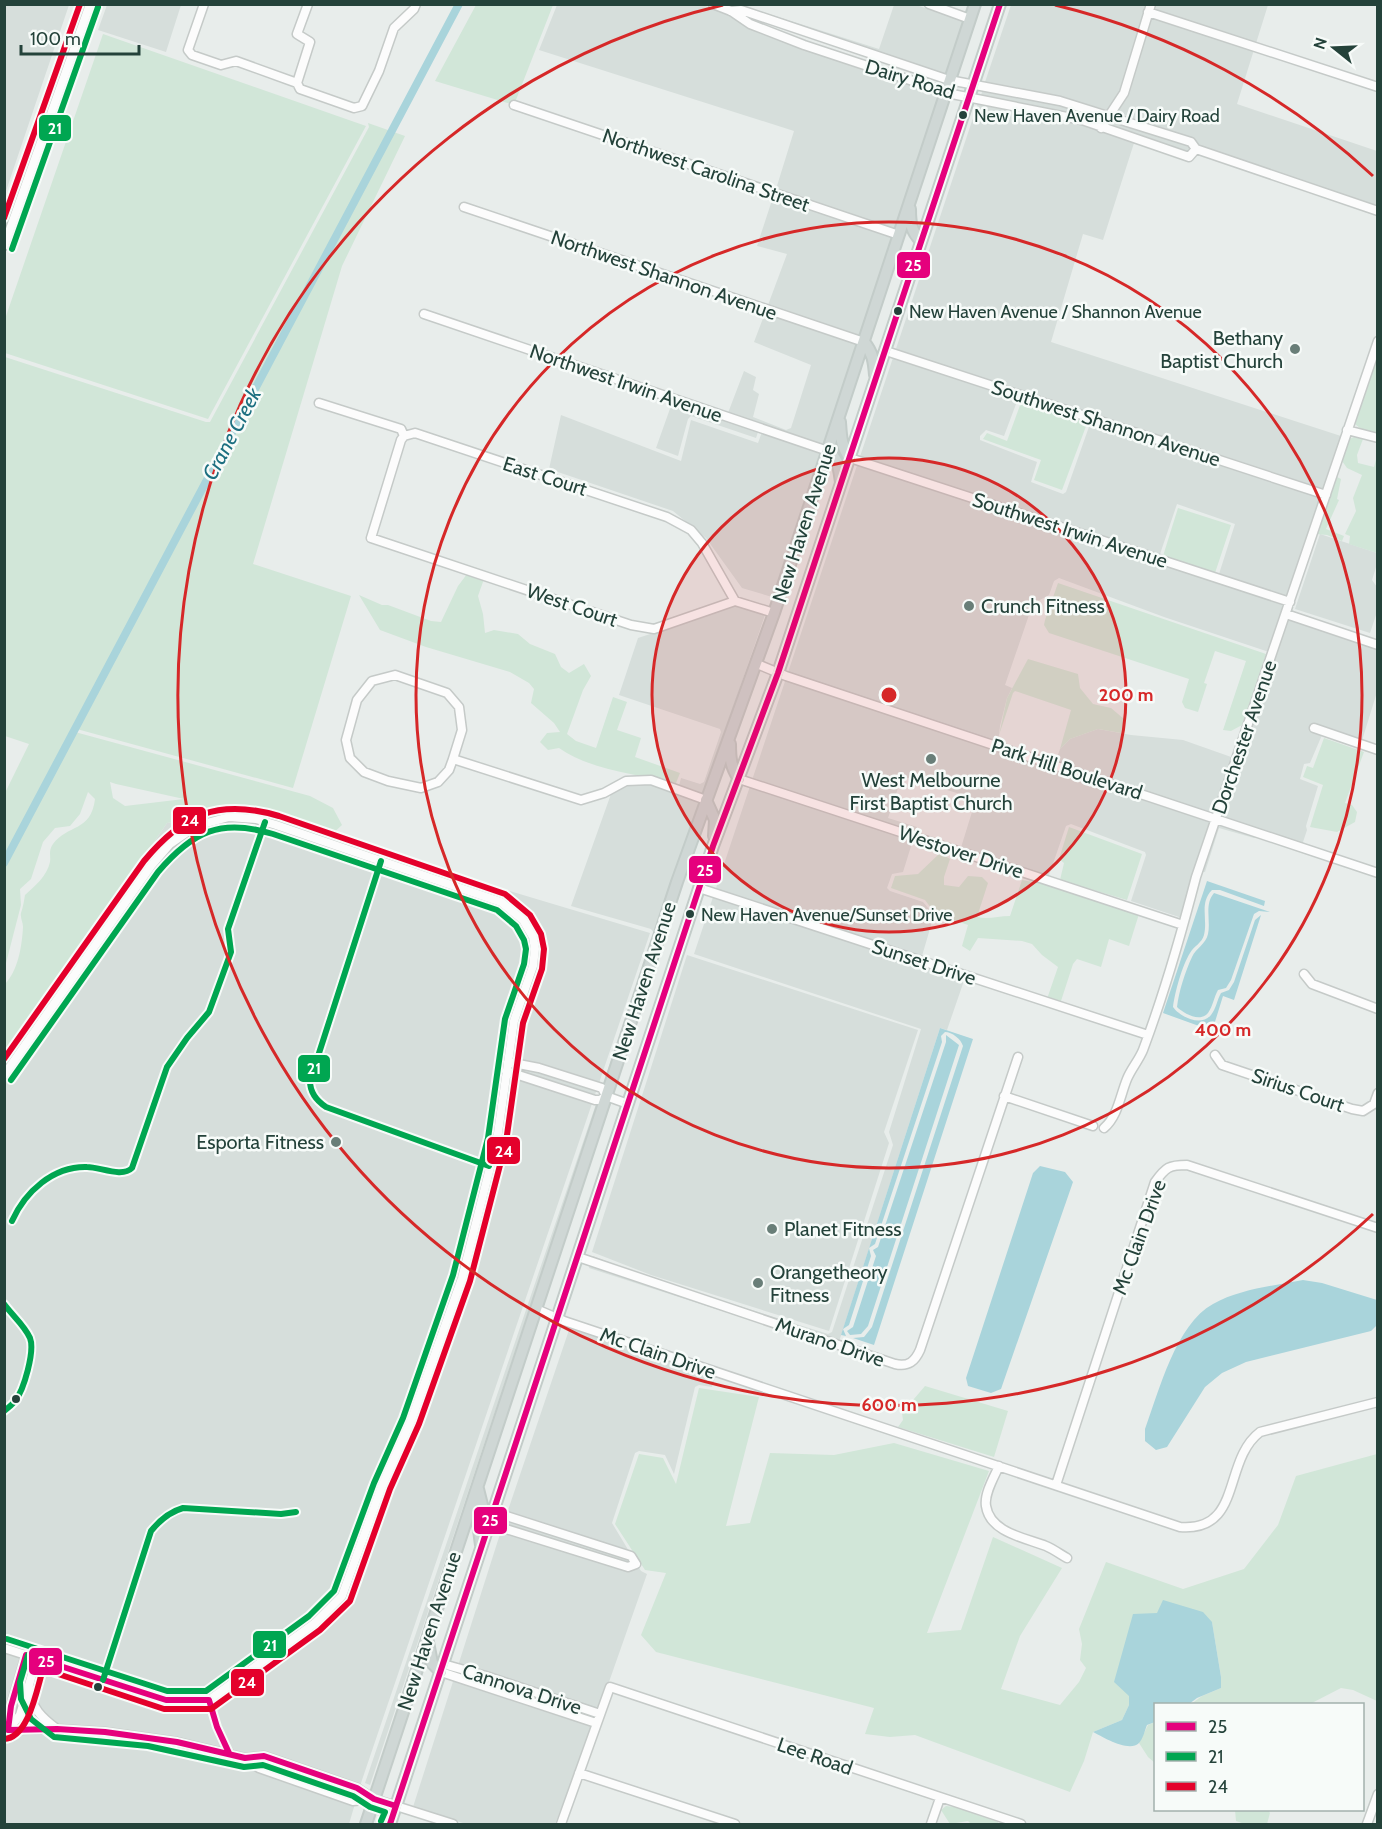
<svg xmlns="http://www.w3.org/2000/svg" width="1382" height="1829" font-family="Cabin,sans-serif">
  <rect width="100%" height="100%" fill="#e8edeb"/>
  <path fill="#d6dedb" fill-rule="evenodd" d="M5 4 69 5 5 194 4 5Z
    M107 5H181L166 52 98 30Z
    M557 5H702L730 15 748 28 803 49 940 94 896 229 776 189 794 131 539 50Z
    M725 5H741L879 49 894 5H916L965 21 946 75 743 6 732 7Z
    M1011 5H1268L1237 104 1377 151V207L1199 146 1193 138 1118 113 1061 97 985 82Z
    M983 89 1059 105 1115 121 1188 145 1191 148 1187 152 1082 116 981 95Z
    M978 103 1081 124 1134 143 1103 240 1083 234 1051 342 1344 437 1291 608 1294 612 1377 640V692L1360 747 1322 735 1310 763 1304 764 1300 779 1318 786 1306 826 1307 830 1300 851 1258 837 1254 838 1219 828 1205 872 1200 871 1182 918 1131 901 1146 855 1145 852 1071 824 1066 826 1047 881 959 854 976 799 902 776 888 818 917 827 903 872 892 874 887 888 890 891 923 902 934 915 922 956 967 972 947 1030 940 1028 837 1348 589 1268 593 1256 650 1278 828 1334 832 1332 893 1145 889 1132 921 1029 694 954ZM1019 396 1091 421 1066 492 1063 494 1031 482 1037 462 980 440V436L986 430 1004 436ZM1177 504 1235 524 1219 574 1159 557ZM1059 578 1164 617 1269 652 1234 758 1183 740 1131 735 1098 729 1070 739 1060 749 1056 760 1053 761 998 743 1000 726 1007 698 1012 688 1005 685 1030 612 1036 602 1049 595 1054 581Z
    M773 197 893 237 860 336 768 305 787 254 757 246Z
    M765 313 857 344 823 445 728 413 744 371 756 377 753 390 759 394 753 417 786 430 791 428 811 365 754 342Z
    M672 403 758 432 756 438 691 416 688 419 678 456 656 448Z
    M561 415 681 461 691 420 758 443 763 429 828 451 779 599 742 588 706 538 673 511 549 469Z
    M1320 534 1377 553V564L1372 580 1377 587V612L1370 633 1295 609Z
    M735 606 765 615 703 794 679 786 681 778 700 784 704 782 721 732 720 729 619 695 638 638Z
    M651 784 701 802 605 1085 603 1084 654 933 651 929 571 906 611 794 628 785Z
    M236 809 650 933 362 1780 349 1824H5V1059L167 823Z
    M687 955 918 1030 884 1132 889 1143 829 1331 651 1275 592 1252Z
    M596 1104H598L370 1785 365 1783Z
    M570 1327 716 1375 712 1387 699 1385 695 1387 674 1474 665 1455 639 1451 635 1453 612 1523 641 1571 647 1574 591 1733 555 1824H466L413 1807 500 1534Z"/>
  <path fill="#d1e6d8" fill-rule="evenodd" d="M476 5H553L514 105 435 81Z
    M103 34 366 126 208 419 5 353V319Z
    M368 123 405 136 342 266 253 564 351 596 293 788 73 728 5 858V793L29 744 5 736V357L206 422H210L369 127Z
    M1377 356V433L1361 429 1355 424Z
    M1023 397 1088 421 1062 490 1034 480 1041 460 983 439 987 433 1007 441Z
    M1354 437 1363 439 1357 455 1358 463 1374 467 1377 456V553L1349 544 1350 536 1345 534 1356 511 1353 498 1362 475 1347 468 1342 461 1349 439Z
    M1337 477 1341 479 1337 499 1339 500 1326 529 1344 536 1342 541 1327 535 1316 534Z
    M1178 508 1231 525 1215 573 1163 556Z
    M467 574 484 579 478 596 483 614 485 633 494 630 518 634 530 644 555 654 561 667 569 673 584 664 591 676 583 690 567 734 576 741 596 748 613 697 627 702 617 730 641 738 635 757 680 773 676 783C639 775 590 770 559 748L548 750 540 742 547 733 560 732 554 723 531 703 534 689 529 683 510 672 426 647 380 630 359 595 382 605H388L431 621 441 622 458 586Z
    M1058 583 1266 654 1242 725 1231 731 1223 730 1246 661 1215 651 1204 683 1207 684 1198 712 1185 708 1182 702 1189 679 1049 633 1044 625 1045 620Z
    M1028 659 1078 674 1080 688 1093 704 1111 708 1124 719 1121 733 1098 729 1070 739 1060 749 1071 710 1015 691 1013 693 999 735 1007 698Z
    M75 732 310 796 333 808 342 825 329 837 291 826 256 810 236 809 167 823 5 1059V984C18 971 22 946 23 927 23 922 20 918 21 913 23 907 24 901 25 895 35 886 47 876 50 862 51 856 48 851 53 844 68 824 91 832 95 799L88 792 80 814 70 826 55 828 43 842 31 879 20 889 21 905 5 967V867ZM110 782 116 784 184 799 125 806 113 798Z
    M1324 738 1364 752 1345 803 1352 805 1357 812 1355 822 1337 832 1310 827 1323 785 1303 777 1307 766 1313 768Z
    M1069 827 1142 854 1127 900 1060 880 1064 863 1059 859Z
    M940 853 950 859 944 877V885L959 887 968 876 982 877 988 883 977 917C988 920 998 916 1010 916L1022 880 1044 884 1139 914 1129 946 1109 939 1101 967 1077 959 1073 964 1061 1001 1049 999 1048 996 1058 967 1042 955 1032 944 1022 941 978 938 970 951 962 946 968 925 942 916 931 908 925 900 891 888 895 876 918 874Z
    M925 1386 1008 1411 994 1457 898 1427 903 1420 902 1413Z
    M699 1388 759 1397 726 1526 750 1523 770 1453 834 1455 894 1443 989 1471 927 1633 961 1630 993 1537 1062 1568 1020 1636 1001 1689 1060 1705 1079 1682 1086 1668 1080 1660 1082 1644 1079 1629 1106 1562 1183 1589 1244 1569 1278 1525 1296 1476 1377 1454V1701L1353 1690 1341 1688 1310 1704H1191L1202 1696 1221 1688V1677L1212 1622 1129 1696V1705L1122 1720 1093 1732 1084 1761 1070 1792 915 1735 890 1737 865 1734 874 1708 656 1652 641 1635 666 1573 645 1570 615 1524 639 1454 663 1458 676 1484Z
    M1155 1722V1763L1148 1757 1139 1743 1148 1725Z
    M946 1806 955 1807 998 1822V1824H971L968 1821 950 1824 941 1810Z
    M1235 1810H1268L1270 1813 1267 1824H1245L1236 1821Z"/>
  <path fill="#a9d4db" d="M1207 881 1265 901 1264 906 1220 890H1212C1199 903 1208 919 1204 935 1202 943 1194 946 1190 953 1182 966 1175 992 1173 1007 1180 1017 1201 1027 1211 1015 1216 1009 1217 1000 1221 993L1229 990 1234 982 1255 920 1261 915 1234 1000 1223 996 1214 1025 1199 1026 1163 1013Z
    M1214 893 1270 912 1259 911 1254 914 1231 980 1226 988 1218 990C1214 997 1213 1006 1208 1013 1200 1023 1183 1013 1177 1007 1179 991 1185 972 1192 957 1196 948 1206 944 1208 934 1211 920 1204 905 1214 893Z
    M940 1028 973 1039 874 1345 853 1338 864 1337 872 1327 963 1046C961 1039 952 1032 945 1032L941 1036 942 1042 875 1244 869 1248 871 1256 849 1325 843 1329 846 1336 841 1335Z
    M946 1035 959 1045 868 1326 861 1334 850 1335 847 1331 853 1327 876 1256 873 1250 878 1247 946 1042Z
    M1040 1166 1065 1172 1073 1182 1001 1389 991 1393 968 1386 966 1378 1033 1173Z
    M1303 1280 1322 1283 1377 1300V1325L1371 1331 1246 1362 1222 1373 1205 1387 1167 1447 1156 1450 1145 1441V1429C1159 1391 1176 1324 1213 1304 1240 1289 1273 1286 1303 1280Z
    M1163 1600 1203 1612 1212 1622 1221 1677V1688L1197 1698 1189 1704H1156L1155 1722 1147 1725C1145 1730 1143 1739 1139 1743 1129 1753 1103 1737 1093 1732L1122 1720 1129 1705V1696L1114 1682 1133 1614 1157 1613Z"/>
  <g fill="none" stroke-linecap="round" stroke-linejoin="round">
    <path stroke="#a9d4db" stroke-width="8" d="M4 863 459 4"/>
    <g stroke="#c5cac8" stroke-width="11">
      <path id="minor" d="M204 4 188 50 192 55 221 65 236 61 297 83 300 89 354 108 362 106 379 71 394 28 414 9 416 4
        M713 4 731 11 750 24 804 45 952 94 1082 120 1189 157 1196 149
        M929 4 970 19
        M731 11 741 10 949 80 1060 101 1191 142 1196 149 1378 211
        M1148 12 1378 87
        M297 83 310 42 297 34 308 4
        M514 105 899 235
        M1101 128 1124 93 1151 4
        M464 207 864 342
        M4 246 90 4
        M424 314 828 451
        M886 351 1326 495
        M319 403 401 429 404 436
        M1347 430 1378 438
        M404 436 401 440 371 538 631 625 654 629 735 601 774 613
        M404 436 415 433 667 517 691 530 702 543 735 601
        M850 458 1290 602
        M1286 614 1378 645
        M757 664 786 676 1378 873
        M1314 728 1378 750
        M453 759 449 770 438 782 421 788 388 781 364 772 350 758 346 740 357 700 372 681 395 675 447 693 459 707 462 730 453 759 581 800 604 793 626 781 651 780 706 800
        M739 779 1183 925
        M699 888 1148 1035
        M1304 974 1312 984 1378 1009
        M1215 1055 1222 1065 1352 1109 1363 1111 1374 1104 1378 1093
        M508 1062 539 1068 602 1088 606 1096
        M506 1071 595 1100H600L606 1096 628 1104
        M4 1075 151 866 170 844 196 826 229 817 256 819 276 825 501 902 523 920 533 937 535 949 533 966 514 1021 497 1140 462 1278 411 1421 382 1486 342 1596 315 1623 209 1700H166L4 1648
        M1004 1096 1093 1126
        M1104 1128C1118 1116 1120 1096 1127 1079 1131 1069 1139 1060 1143 1050 1164 994 1181 935 1196 877L1378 341
        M578 1257 895 1364C909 1367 915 1361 920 1350L1018 1057
        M536 1309 564 1321 1180 1527C1243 1532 1222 1461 1260 1432L1378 1402
        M999 1466C994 1477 984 1494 986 1506 990 1533 1026 1538 1046 1546 1053 1549 1060 1554 1067 1558
        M1056 1485 1155 1182C1166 1167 1169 1165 1187 1165L1378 1228
        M490 1524 628 1567 636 1564 631 1556 494 1512
        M443 1664 486 1676 600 1714
        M441 1672 596 1723
        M29 1687C31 1708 42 1718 57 1729
        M4 1730 57 1729 105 1732 177 1742 245 1758 264 1756 357 1788 374 1799 453 1824
        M8 1730 20 1715 37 1658
        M8 1730 11 1706 26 1655
        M245 1758 259 1768 353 1801 374 1799
        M579 1773 735 1824
        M561 1824 610 1687 1021 1824
        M931 1824 940 1798
        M1367 1824 1378 1794"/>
    </g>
    <g stroke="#c3ccc9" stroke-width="14">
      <path id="major" d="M910 209C910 223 911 231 921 241
        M864 342C873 353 874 362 875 375
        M840 422C841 437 841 446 850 458
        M828 451C839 459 839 470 841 482
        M730 744C730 759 731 767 739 779
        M706 800 715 820 714 836
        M478 1489 483 1509 490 1524
        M471 1506 477 1515 481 1545
        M428 1642 432 1663 441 1672
        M366 1824 677 882 774 613 975 4
        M390 1824 713 846 778 673 1000 4"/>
    </g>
    <use href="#minor" stroke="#fcfcfc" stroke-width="8"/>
    <use href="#major" stroke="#cfd7d5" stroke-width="10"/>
    <g stroke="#f7fbf9" stroke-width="10">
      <path id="bus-1" d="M229 1753 217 1727 209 1700H166L26 1655 11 1706 8 1730 57 1729 105 1732 177 1742 245 1758 264 1756 357 1788 374 1799 396 1806
        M390 1824 713 846 778 673 1000 4"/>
    </g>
    <g stroke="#f7fbf9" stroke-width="10">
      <path id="bus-2" d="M12 249 98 7
        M381 861 310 1081C310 1093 317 1101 326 1107L489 1166
        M12 1221C25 1192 53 1166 87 1167 100 1167 122 1178 132 1168L167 1067 187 1038 209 1012 231 952 228 929 265 822
        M4 1304C12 1315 25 1326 30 1338 35 1351 24 1390 15 1401 12 1405 8 1408 4 1411
        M7 1639 167 1691H206L309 1616 334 1591 374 1483 403 1418 453 1275 488 1138 505 1019 524 964 526 949 524 940 516 926 497 910 273 834C221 818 193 831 158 872L11 1080
        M28 1655 20 1682 21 1699 31 1719 54 1737 148 1746 244 1767 263 1765 353 1796 370 1807 385 1812 381 1821
        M103 1680 151 1531C160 1520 169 1512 183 1508L281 1514 296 1512"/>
    </g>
    <g stroke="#f7fbf9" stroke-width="10">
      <path id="bus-3" d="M4 218 80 4
        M4 1059 144 861C183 814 218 798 279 816L505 894 530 915 541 934 544 949 542 969 523 1023 506 1142 470 1281 419 1424 390 1489 350 1601 320 1630 211 1709H164L43 1669C37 1688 29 1738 4 1739"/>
    </g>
    <use href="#bus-1" stroke="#e5007d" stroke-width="6"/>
    <use href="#bus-2" stroke="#00a651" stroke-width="6"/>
    <use href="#bus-3" stroke="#e4002b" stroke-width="6"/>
  </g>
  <circle cx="889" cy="695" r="237" fill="#d62828" fill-opacity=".12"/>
  <g fill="none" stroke="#d62828" stroke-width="3">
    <circle cx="889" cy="695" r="237"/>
    <circle cx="889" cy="695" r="473"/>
    <path d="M1373 1214A710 710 0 1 1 723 5M1055 5A710 710 0 0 1 1373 176"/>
  </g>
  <g fill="#24423a" stroke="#f7fbf9" stroke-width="2">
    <circle cx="963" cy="115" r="5"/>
    <circle cx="898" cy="311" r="5"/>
    <circle cx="690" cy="914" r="5"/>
    <circle cx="16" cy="1399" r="5"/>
    <circle cx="98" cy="1687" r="5"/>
  </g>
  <g fill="#697e78" stroke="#f7fbf9" stroke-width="2">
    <circle cx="1295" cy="349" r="6"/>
    <circle cx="969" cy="606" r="6"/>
    <circle cx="931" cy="759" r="6"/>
    <circle cx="336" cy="1142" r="6"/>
    <circle cx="772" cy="1229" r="6"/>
    <circle cx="758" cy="1283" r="6"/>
  </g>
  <g text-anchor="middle" stroke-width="5" stroke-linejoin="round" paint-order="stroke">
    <g font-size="18" fill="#24423a" stroke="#f7fbf9" text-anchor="start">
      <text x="974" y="122">New Haven Avenue / Dairy Road</text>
      <text x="909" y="318">New Haven Avenue / Shannon Avenue</text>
      <text x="701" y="921">New Haven Avenue/Sunset Drive</text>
    </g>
    <g font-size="20" fill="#24423a" stroke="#f7fbf9">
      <text transform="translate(910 79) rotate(17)" y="7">Dairy Road</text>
      <text transform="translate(706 170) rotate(19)" y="7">Northwest Carolina Street</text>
      <text transform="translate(664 275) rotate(19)" y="7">Northwest Shannon Avenue</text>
      <text transform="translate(626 383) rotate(19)" y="7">Northwest Irwin Avenue</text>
      <text transform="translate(1106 423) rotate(18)" y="7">Southwest Shannon Avenue</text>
      <text transform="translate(545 476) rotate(18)" y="7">East Court</text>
      <text transform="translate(804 523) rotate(-72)" y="7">New Haven Avenue</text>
      <text transform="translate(1070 530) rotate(18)" y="7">Southwest Irwin Avenue</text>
      <text transform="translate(572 605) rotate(19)" y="7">West Court</text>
      <text transform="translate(1244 737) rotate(-71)" y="7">Dorchester Avenue</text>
      <text transform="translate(1067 769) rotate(18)" y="7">Park Hill Boulevard</text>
      <text transform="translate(961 852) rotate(18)" y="7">Westover Drive</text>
      <text transform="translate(924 962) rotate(18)" y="7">Sunset Drive</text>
      <text transform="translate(644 981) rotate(-72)" y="7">New Haven Avenue</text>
      <text transform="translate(1298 1090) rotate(19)" y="7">Sirius Court</text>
      <text transform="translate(1139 1237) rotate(-70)" y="7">Mc Clain Drive</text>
      <text transform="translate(830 1342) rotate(19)" y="7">Murano Drive</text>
      <text transform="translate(658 1353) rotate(19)" y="7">Mc Clain Drive</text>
      <text transform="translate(429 1631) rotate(-72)" y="7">New Haven Avenue</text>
      <text transform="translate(522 1689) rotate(18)" y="7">Cannova Drive</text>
      <text transform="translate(815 1756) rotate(19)" y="7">Lee Road</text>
    </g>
    <g font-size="20" fill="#24423a" stroke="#f7fbf9" text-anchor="start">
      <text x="1283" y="345" text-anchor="end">Bethany<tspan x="1283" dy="23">Baptist Church</tspan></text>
      <text x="981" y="613">Crunch Fitness</text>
      <text x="931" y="787" text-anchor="middle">West Melbourne<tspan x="931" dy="23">First Baptist Church</tspan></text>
      <text x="324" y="1149" text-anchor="end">Esporta Fitness</text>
      <text x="784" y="1236">Planet Fitness</text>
      <text x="770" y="1279">Orangetheory<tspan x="770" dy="23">Fitness</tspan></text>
    </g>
    <g font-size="21" font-style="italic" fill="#1c6f80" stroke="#f7fbf9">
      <text transform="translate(232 434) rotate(-62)" y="7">Crane Creek</text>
    </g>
  </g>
  <circle cx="889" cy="695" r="9" fill="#d62828" stroke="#f7fbf9" stroke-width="3"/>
  <g font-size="18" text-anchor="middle" font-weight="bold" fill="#d62828" stroke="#f7fbf9" stroke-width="5" stroke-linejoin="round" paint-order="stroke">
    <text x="1126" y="701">200 m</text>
    <text x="1223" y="1036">400 m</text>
    <text x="889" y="1411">600 m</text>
  </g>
  <g stroke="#f7fbf9" stroke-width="2">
    <rect x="38" y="114" width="34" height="28" rx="6" fill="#00a651"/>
    <rect x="896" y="251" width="35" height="28" rx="6" fill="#e5007d"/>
    <rect x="172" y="806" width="35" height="29" rx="6" fill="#e4002b"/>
    <rect x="688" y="855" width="34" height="29" rx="6" fill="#e5007d"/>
    <rect x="297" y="1054" width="34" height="29" rx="6" fill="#00a651"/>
    <rect x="486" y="1136" width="35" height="29" rx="6" fill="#e4002b"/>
    <rect x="473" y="1506" width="35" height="29" rx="6" fill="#e5007d"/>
    <rect x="252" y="1630" width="35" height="29" rx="6" fill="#00a651"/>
    <rect x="28" y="1647" width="35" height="29" rx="6" fill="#e5007d"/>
    <rect x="230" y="1668" width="35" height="29" rx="6" fill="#e4002b"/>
  </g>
  <g font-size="16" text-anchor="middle" font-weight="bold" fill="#fff">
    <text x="55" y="134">21</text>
    <text x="913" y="271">25</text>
    <text x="190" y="826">24</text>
    <text x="705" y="876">25</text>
    <text x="314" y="1074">21</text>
    <text x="504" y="1157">24</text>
    <text x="490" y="1526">25</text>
    <text x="270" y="1651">21</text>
    <text x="46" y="1667">25</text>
    <text x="247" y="1688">24</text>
  </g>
  <rect width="1382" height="1829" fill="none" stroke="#24423a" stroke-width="12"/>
  <rect x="1154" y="1703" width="210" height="108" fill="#f7fbf9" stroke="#a3b1ad" stroke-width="1.5"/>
  <rect x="1166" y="1722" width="30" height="9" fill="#e5007d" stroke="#a3b1ad" stroke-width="1.5"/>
  <text x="1208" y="1733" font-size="18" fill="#24423a">25</text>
  <rect x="1166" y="1752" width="30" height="9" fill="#00a651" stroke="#a3b1ad" stroke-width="1.5"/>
  <text x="1208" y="1763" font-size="18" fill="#24423a">21</text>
  <rect x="1166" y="1782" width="30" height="9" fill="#e4002b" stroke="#a3b1ad" stroke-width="1.5"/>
  <text x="1208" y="1793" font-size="18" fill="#24423a">24</text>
  <g transform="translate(1334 48) rotate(288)" stroke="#f7fbf9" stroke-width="4.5" paint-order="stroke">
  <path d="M0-4.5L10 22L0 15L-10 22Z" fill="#24423a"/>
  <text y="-9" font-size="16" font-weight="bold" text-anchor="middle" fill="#24423a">N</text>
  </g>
  <path d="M21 45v9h118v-9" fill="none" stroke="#24423a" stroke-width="3"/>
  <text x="30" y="45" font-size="18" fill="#24423a" stroke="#f7fbf9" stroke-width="4.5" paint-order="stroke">100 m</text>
</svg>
